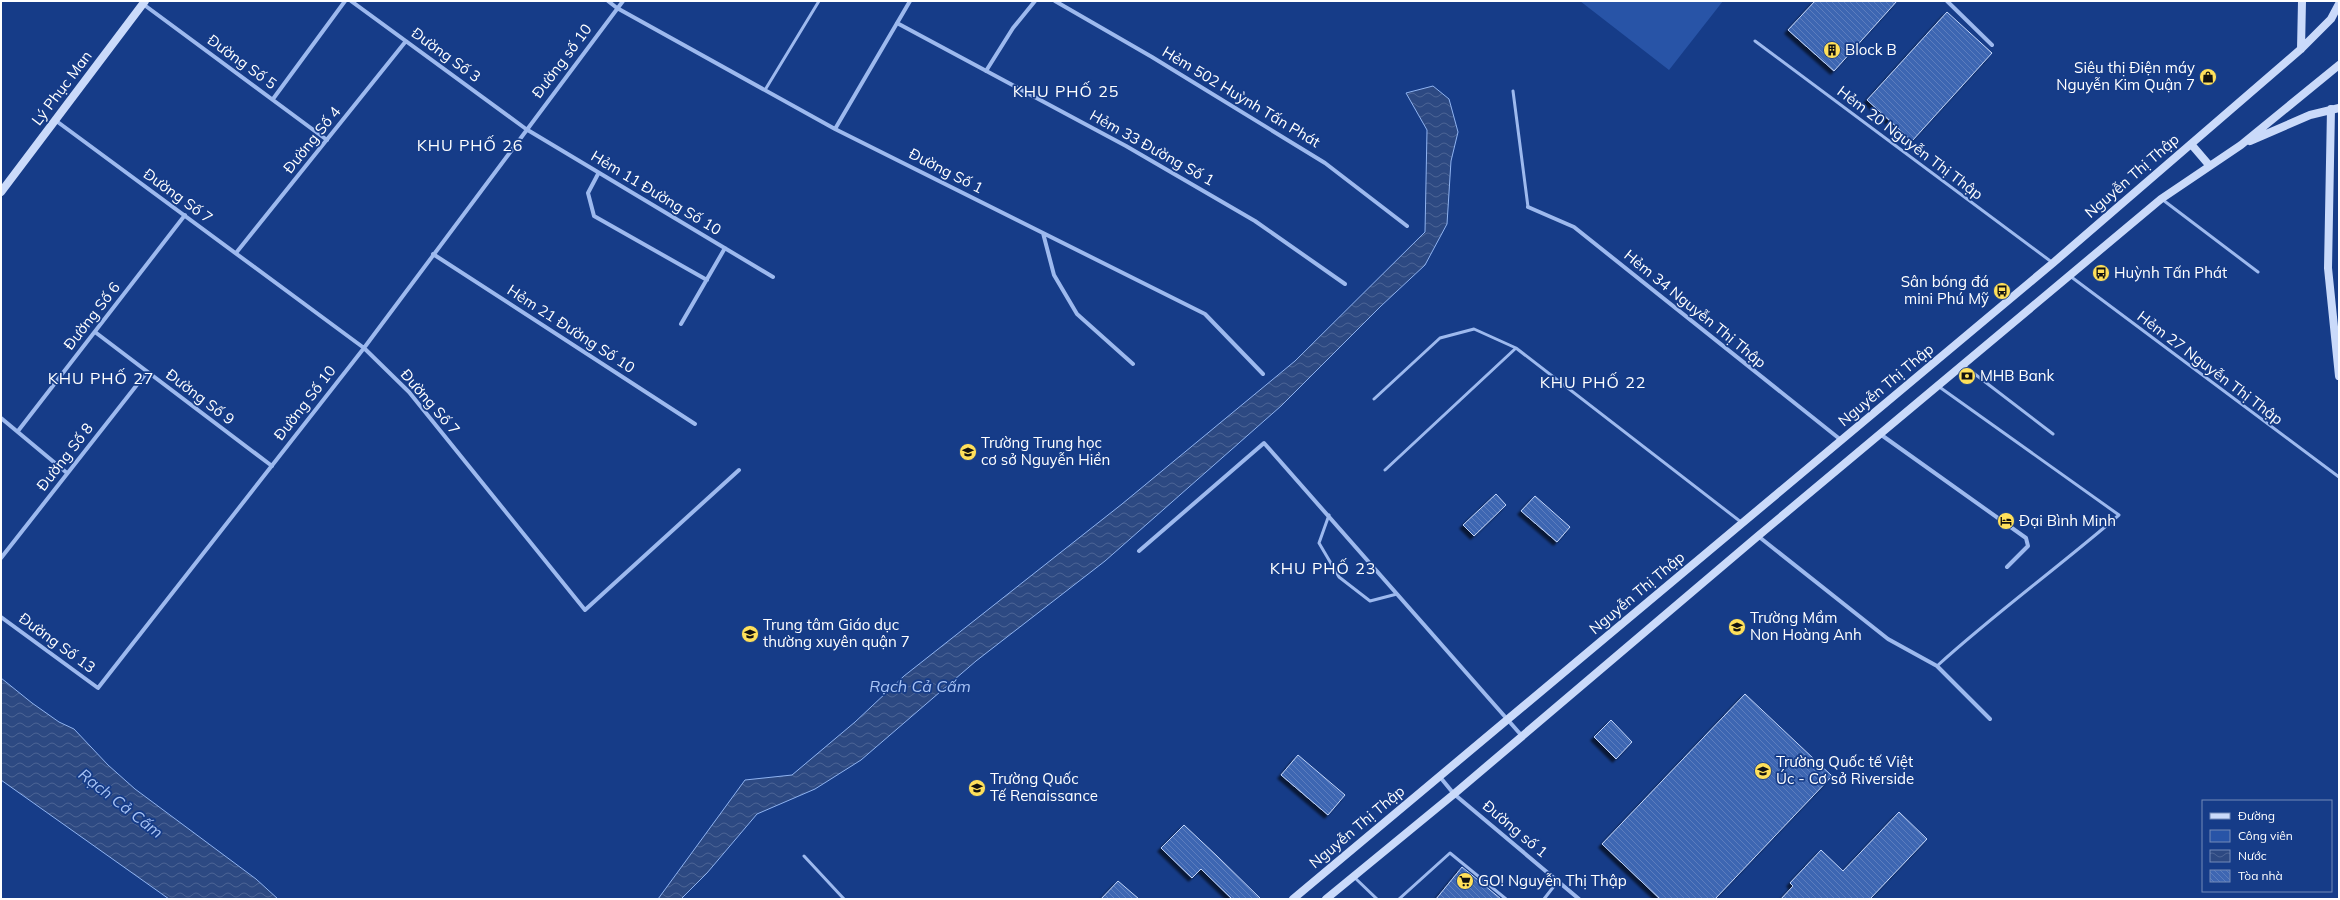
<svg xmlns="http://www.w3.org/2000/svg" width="2340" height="900" font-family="Mulish,sans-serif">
  <defs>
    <pattern id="water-waves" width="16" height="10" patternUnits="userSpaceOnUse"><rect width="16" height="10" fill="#2d4982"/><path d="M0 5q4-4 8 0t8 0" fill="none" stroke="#4c6495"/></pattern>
    <pattern id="building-back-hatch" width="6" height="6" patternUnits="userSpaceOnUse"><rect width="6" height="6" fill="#3e66b2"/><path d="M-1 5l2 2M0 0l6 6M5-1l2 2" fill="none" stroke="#5b7dbe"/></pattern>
    <filter id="shadow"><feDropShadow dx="-3.5" dy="3.5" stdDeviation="1" flood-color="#0009"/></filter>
  </defs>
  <rect width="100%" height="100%" fill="#163c88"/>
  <path fill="#2854a7" d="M1580 1H1723L1669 70Z"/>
  <path fill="url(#water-waves)" stroke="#8fb3f1" d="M1433 86 1449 99 1458 132 1451 161 1447 224 1425 265 1381 306 1281 406 1105 561 976 661 861 760 815 789 757 814 707 873 681 899H658L745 780 792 775 855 722 904 676 1122 504 1295 361 1425 232 1427 130 1406 93Z
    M1 678 32 703 59 722 74 729 108 765 135 789 256 879 278 899H169L1 780Z"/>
  <path fill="url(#building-back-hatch)" stroke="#c3d6fa" filter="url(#shadow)" d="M1815 1H1897L1834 71 1788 30Z
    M1947 12 1992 53 1912 141 1867 100Z
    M1496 494 1506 505 1474 536 1463 525Z
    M1535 496 1570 527 1557 542 1521 511Z
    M1745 694 1832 776 1715 899H1660L1602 844Z
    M1611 720 1632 742 1616 759 1594 737Z
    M1298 755 1345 795 1328 815 1281 775Z
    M1899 812 1927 839 1870 899H1781L1793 886 1790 883 1821 850 1843 871Z
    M1184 825 1217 856 1261 899H1232L1201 869 1192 878 1161 848Z
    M1462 867 1478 880 1501 899H1436Z
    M1118 881 1139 899H1101Z"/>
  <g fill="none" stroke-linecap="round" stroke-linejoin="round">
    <path stroke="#9db9ee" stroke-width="3" d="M1755 41 2053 263
      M765 90 819 1
      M1513 91 1528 207
      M2163 200 2258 272
      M2070 276 2339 477
      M1963 365 2053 434
      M1374 399 1440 338 1474 329 1516 348
      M1385 470 1516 348 1741 522
      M1329 515 1319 543 1339 577 1370 601 1397 594
      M1937 666C1995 613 2059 567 2119 515L1938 386
      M804 856 844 899
      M1354 877 1377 899
      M1399 899 1450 853 1506 899
      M1544 899 1558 881"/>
    <path stroke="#9db9ee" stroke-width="4" d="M351 1 526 129 773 277
      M608 1 617 8 835 129 1205 314 1263 374
      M1055 1 1152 57 1325 163 1407 226
      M1947 1 1992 45
      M143 4 327 140
      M897 23 1126 146 1255 221 1345 284
      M986 71 1013 28 1035 1
      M273 99 345 1
      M55 120 364 348 409 392 585 610 739 470
      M835 129 910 1
      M598 174 588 193 594 216 707 280
      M1528 207 1574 227 1841 440
      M1043 233 1054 275 1077 314 1133 364
      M236 253 406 41
      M433 254 695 424
      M681 324 725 248
      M95 332 272 466
      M1 418 67 473
      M18 431 185 215
      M1880 434 2026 538 2028 546 2007 567
      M1758 536 1888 639 1937 666 1990 719
      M1139 551 1264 443 1522 736
      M1 558 147 372
      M1 617 98 688 364 348 623 1
      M1440 777 1454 794 1579 899"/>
    <path stroke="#cadafa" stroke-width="8" d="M2301 49 2302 1
      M2331 109 2328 268 2339 376
      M2250 141 2310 115 2339 108
      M2191 144 2209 165
      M1 192 145 1
      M1293 899 2053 263 2301 49 2331 19 2339 4
      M1326 899 1454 794 1758 536 2161 199 2241 145 2339 65"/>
  </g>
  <defs>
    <g id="building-disc" transform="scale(0.9)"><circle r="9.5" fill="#ffe05a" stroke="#163c88"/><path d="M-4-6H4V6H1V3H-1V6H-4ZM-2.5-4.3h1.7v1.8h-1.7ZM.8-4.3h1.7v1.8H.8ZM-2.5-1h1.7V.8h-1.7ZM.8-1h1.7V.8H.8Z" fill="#111"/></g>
    <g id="shop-disc" transform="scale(0.9)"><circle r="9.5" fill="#ffe05a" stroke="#163c88"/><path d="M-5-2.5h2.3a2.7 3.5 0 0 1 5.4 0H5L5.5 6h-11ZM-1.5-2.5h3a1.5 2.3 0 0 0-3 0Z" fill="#111"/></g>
    <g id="bus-disc" transform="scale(0.9)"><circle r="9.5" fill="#ffe05a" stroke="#163c88"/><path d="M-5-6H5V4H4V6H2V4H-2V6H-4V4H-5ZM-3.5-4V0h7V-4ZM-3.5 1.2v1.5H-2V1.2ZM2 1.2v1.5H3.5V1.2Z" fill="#111"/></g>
    <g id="bank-disc" transform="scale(0.9)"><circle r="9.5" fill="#ffe05a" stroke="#163c88"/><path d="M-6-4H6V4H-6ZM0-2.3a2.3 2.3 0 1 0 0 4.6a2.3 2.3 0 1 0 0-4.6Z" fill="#111"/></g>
    <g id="school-disc" transform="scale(0.9)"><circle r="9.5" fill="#ffe05a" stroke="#163c88"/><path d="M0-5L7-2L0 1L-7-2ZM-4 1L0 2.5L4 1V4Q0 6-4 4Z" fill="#111"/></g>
    <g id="hotel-disc" transform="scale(0.9)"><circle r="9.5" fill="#ffe05a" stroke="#163c88"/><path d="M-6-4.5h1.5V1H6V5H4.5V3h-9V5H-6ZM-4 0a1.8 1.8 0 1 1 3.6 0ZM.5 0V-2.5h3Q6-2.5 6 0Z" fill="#111"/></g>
    <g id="supermarket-disc" transform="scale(0.9)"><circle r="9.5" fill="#ffe05a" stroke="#163c88"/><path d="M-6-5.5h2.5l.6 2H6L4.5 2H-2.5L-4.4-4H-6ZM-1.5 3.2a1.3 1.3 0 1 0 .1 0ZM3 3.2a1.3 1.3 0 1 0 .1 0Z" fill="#111"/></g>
  </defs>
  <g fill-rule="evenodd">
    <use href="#building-disc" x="1832" y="50"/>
    <use href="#shop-disc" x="2208" y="77"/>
    <use href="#bus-disc" x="2101" y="273"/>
    <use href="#bus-disc" x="2002" y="291"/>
    <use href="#bank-disc" x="1967" y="376"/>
    <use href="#school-disc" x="968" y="452"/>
    <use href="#hotel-disc" x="2006" y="521"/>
    <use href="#school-disc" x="1737" y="627"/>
    <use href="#school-disc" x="750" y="634"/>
    <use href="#school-disc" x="1763" y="771"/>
    <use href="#school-disc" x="977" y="788"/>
    <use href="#supermarket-disc" x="1465" y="881"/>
  </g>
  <g text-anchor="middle" stroke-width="3.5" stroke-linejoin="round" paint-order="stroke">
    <g font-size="15" fill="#fff" stroke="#163c88" text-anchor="start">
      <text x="1845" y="55">Block B</text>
      <text x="2195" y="73" text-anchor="end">Siêu thị Điện máy<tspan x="2195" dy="17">Nguyễn Kim Quận 7</tspan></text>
      <text x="2114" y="278">Huỳnh Tấn Phát</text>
      <text x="1989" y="287" text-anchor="end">Sân bóng đá<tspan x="1989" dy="17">mini Phú Mỹ</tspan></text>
      <text x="1980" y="381">MHB Bank</text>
      <text x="981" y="448">Trường Trung học<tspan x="981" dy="17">cơ sở Nguyễn Hiền</tspan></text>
      <text x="2019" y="526">Đại Bình Minh</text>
      <text x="1750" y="623">Trường Mầm<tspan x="1750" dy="17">Non Hoàng Anh</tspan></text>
      <text x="763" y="630">Trung tâm Giáo dục<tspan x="763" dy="17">thường xuyên quận 7</tspan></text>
      <text x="1776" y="767">Trường Quốc tế Việt<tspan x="1776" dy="17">Úc - Cơ sở Riverside</tspan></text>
      <text x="990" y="784">Trường Quốc<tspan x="990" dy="17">Tế Renaissance</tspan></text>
      <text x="1478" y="886">GO! Nguyễn Thị Thập</text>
    </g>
    <g font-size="15" fill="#fff" stroke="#163c88">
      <text transform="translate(446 55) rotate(36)" y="5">Đường Số 3</text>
      <text transform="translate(562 61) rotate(-53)" y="5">Đường số 10</text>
      <text transform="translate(242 62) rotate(36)" y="5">Đường Số 5</text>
      <text transform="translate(62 88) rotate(-53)" y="5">Lý Phục Man</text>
      <text transform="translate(1241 97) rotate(31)" y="5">Hẻm 502 Huỳnh Tấn Phát</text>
      <text transform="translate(312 140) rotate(-51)" y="5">Đường Số 4</text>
      <text transform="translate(1910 143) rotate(37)" y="5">Hẻm 20 Nguyễn Thị Thập</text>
      <text transform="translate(1152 148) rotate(29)" y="5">Hẻm 33 Đường Số 1</text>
      <text transform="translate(946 171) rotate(27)" y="5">Đường Số 1</text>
      <text transform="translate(2132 176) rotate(-41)" y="5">Nguyễn Thị Thập</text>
      <text transform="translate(656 193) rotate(31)" y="5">Hẻm 11 Đường Số 10</text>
      <text transform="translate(178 196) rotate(36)" y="5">Đường Số 7</text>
      <text transform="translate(1695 309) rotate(39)" y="5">Hẻm 34 Nguyễn Thị Thập</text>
      <text transform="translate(92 316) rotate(-52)" y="5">Đường Số 6</text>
      <text transform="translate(571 329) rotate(33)" y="5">Hẻm 21 Đường Số 10</text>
      <text transform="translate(2210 368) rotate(37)" y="5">Hẻm 27 Nguyễn Thị Thập</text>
      <text transform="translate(1886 385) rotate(-40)" y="5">Nguyễn Thị Thập</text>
      <text transform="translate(200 397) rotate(37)" y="5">Đường Số 9</text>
      <text transform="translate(430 402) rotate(49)" y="5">Đường Số 7</text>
      <text transform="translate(305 403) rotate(-52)" y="5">Đường Số 10</text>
      <text transform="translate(65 457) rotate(-52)" y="5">Đường Số 8</text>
      <text transform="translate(1637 593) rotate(-40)" y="5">Nguyễn Thị Thập</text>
      <text transform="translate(57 643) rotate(36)" y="5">Đường Số 13</text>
      <text transform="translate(1357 827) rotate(-40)" y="5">Nguyễn Thị Thập</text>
      <text transform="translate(1515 829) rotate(40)" y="5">Đường số 1</text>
    </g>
    <g font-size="16" letter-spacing="1" fill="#fff" stroke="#163c88">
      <text x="1066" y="97">KHU PHỐ 25</text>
      <text x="470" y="151">KHU PHỐ 26</text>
      <text x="101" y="384">KHU PHỐ 27</text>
      <text x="1593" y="388">KHU PHỐ 22</text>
      <text x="1323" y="574">KHU PHỐ 23</text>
    </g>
    <g font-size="16" font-style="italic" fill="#a8c4f6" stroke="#163c88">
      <text x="920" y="692">Rạch Cả Cấm</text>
      <text transform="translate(121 803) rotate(38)" y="6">Rạch Cả Cấm</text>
    </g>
  </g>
  <rect width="2340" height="900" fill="none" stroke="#ffffff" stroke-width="4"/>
  <rect x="2202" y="800" width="130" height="92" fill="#163c88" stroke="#738ab8"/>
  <rect x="2210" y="813" width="20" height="6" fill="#cadafa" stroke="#738ab8"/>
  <text x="2238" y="820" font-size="12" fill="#ffffff">Đường</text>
  <rect x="2210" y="830" width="20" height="12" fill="#2854a7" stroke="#738ab8"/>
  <text x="2238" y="840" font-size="12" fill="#ffffff">Công viên</text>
  <rect x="2210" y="850" width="20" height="12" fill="url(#water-waves)" stroke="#738ab8"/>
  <text x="2238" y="860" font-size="12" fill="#ffffff">Nước</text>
  <rect x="2210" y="870" width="20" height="12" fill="url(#building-back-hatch)" stroke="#738ab8"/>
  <text x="2238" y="880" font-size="12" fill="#ffffff">Tòa nhà</text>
</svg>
